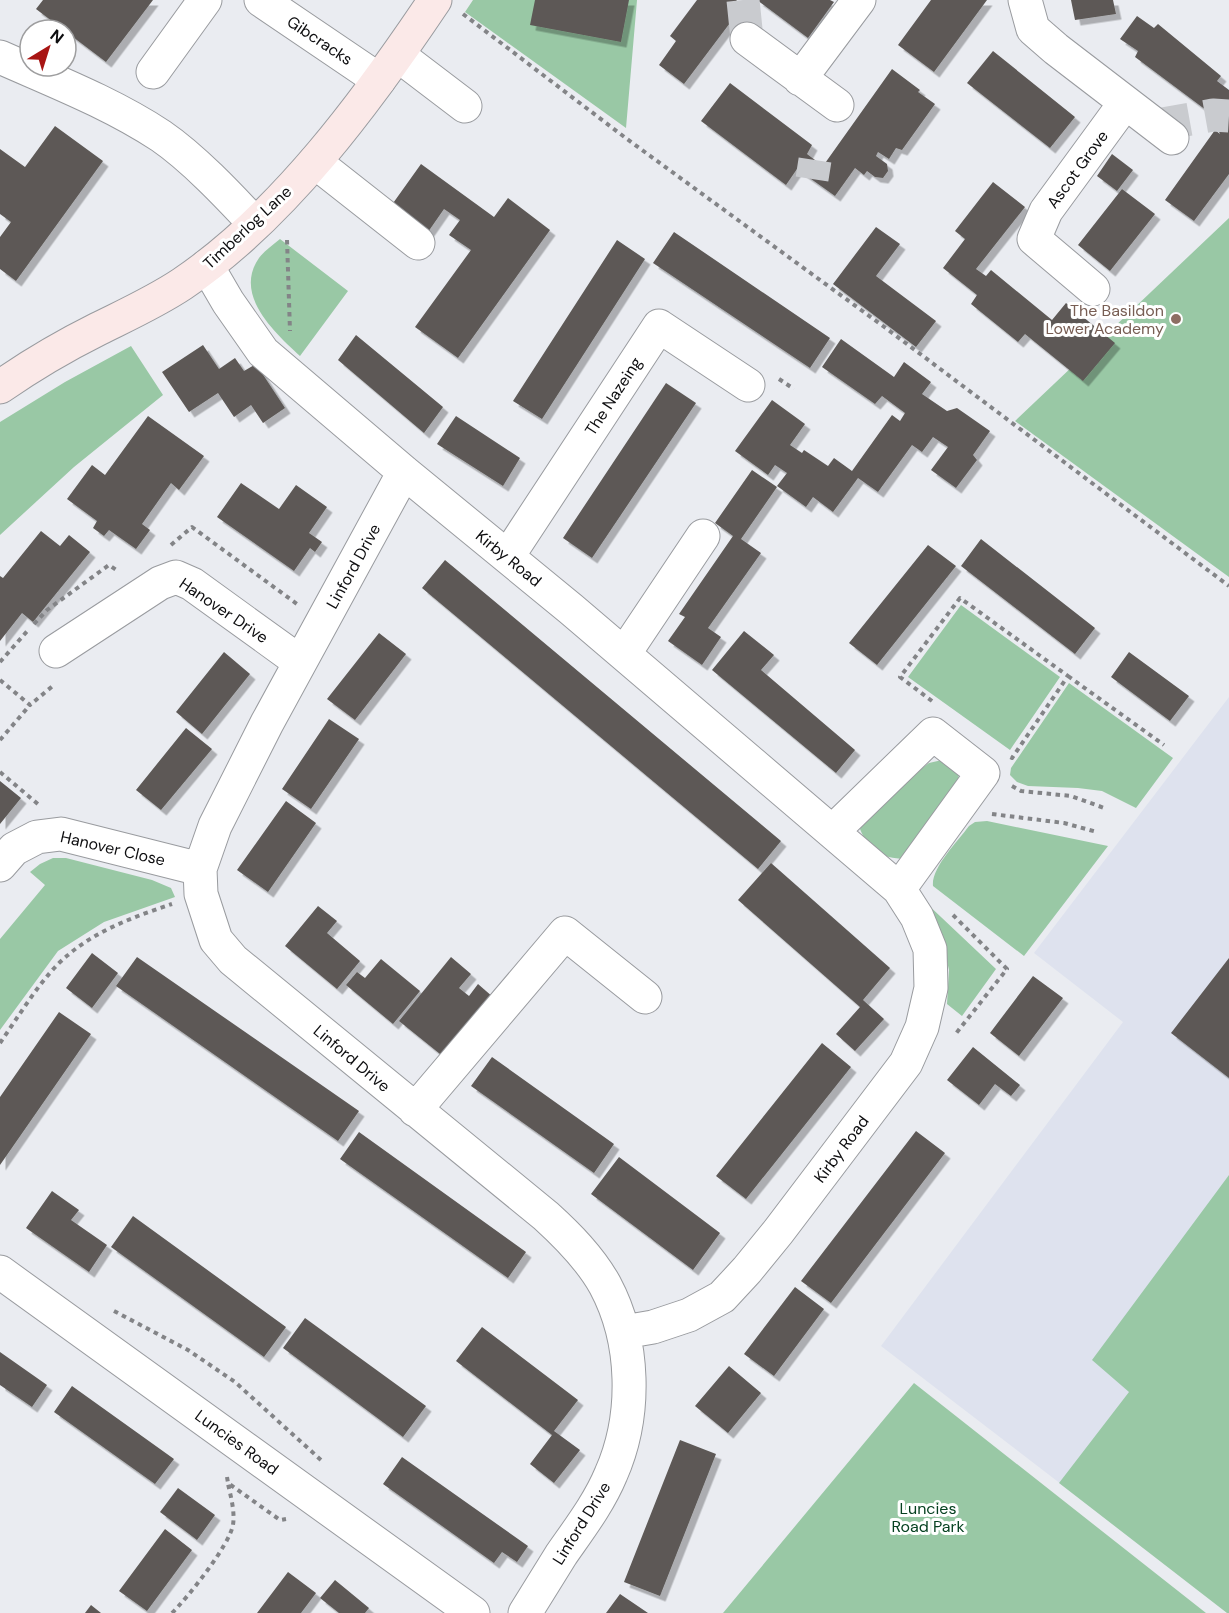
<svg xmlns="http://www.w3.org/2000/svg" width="1229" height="1613" font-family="'DM Sans',sans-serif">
  <defs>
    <filter id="shadow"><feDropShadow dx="5.5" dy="5.5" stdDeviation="0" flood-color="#0004"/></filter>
  </defs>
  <rect width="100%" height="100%" fill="#eaecf1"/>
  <path fill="#dee2ee" d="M1229 697V1613L881 1346 1123 1022 1034 953Z"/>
  <path fill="#99c8a5" d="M473 0H637L626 128 465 12Z
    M1229 218V577L1015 421Z
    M280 239 348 291 300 356C275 333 233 295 259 258 264 251 273 245 280 239Z
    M131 346 163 395 74 467 0 535V422L65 382Z
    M961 605 1060 677 1010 750 908 677Z
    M1069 683 1173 758 1136 808 1102 791 1078 788 1028 786 1017 782 1010 775 1011 768Z
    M942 760 958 772 959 780 905 859C881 858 869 851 860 829L866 814 878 801 929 763Z
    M987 821 1108 846 1024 956 933 886C931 868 958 841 969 826L975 822Z
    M53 858H66L152 880 171 888 175 897 104 922 58 951 0 1030V939L45 885 30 872 40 864Z
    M923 900 996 969 962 1016 947 1004 949 970 946 957Z
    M1229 1175V1613H1227L1059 1483 1129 1392 1092 1360Z
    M914 1383 1206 1613H723Z"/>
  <path fill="#5d5956" filter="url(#shadow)" d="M43 0H153L106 62 36 9Z
    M535 0H629L621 42 530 25Z
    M697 0H737L733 5 739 11 684 84 659 65 676 41 670 36Z
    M757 0H830L834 2 808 38Z
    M931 0H987L934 72 898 45Z
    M1071 0H1113L1116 14 1075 20Z
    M1137 16 1154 28 1158 24 1221 76 1217 81 1229 90V174L1194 221 1165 200 1215 130 1220 134 1210 113 1135 57 1138 51 1120 39Z
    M993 51 1075 117 1050 148 967 83Z
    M892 69 920 90 918 92 935 104 902 150 896 148 889 159 878 152 876 156 887 164 888 171 883 178 875 177 867 171 864 175 855 168 835 196 797 169 786 185 701 121 730 83 812 145 807 154 823 166Z
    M55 126 103 161 16 281 0 269V237L11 222 0 214V149L25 167Z
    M1112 154 1133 170 1117 191 1097 176Z
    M421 164 494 217 508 198 550 230 458 358 415 327 471 250 449 235 460 220 444 209 428 232 391 206Z
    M993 182 1025 207 976 269 986 276 991 270 1052 320 1066 303 1115 343 1083 381 1025 334 1018 342 971 304 977 295 943 268 965 239 955 231Z
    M1122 189 1155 214 1110 271 1078 245Z
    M876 227 900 244 876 276 936 321 916 347 833 284Z
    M674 232 830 338 810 368 653 263Z
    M617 240 645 259 542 419 513 401Z
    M356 335 443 407 424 433 338 360Z
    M841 339 894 377 904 362 931 382 922 394 947 411 957 408 990 431 973 455 977 460 956 488 931 470 948 447 933 437 922 452 912 445 878 492 858 478 833 512 813 497 806 507 777 486 787 473 775 465 768 475 735 451 772 400 805 424 790 445 802 453 804 450 828 466 834 458 852 471 892 415 900 421 905 413 882 396 875 404 822 367Z
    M203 345 219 369 235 358 244 371 256 364 285 408 263 423 251 405 234 417 218 393 189 412 162 372Z
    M666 383 696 403 592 558 563 538Z
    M148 416 204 456 179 490 171 483 142 524 150 530 136 549 109 530 104 536 93 528 97 521 67 499 92 465 105 475Z
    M456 416 520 458 503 486 437 444Z
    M752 470 777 487 741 539 761 553 708 628 721 637 702 665 668 641 685 617 679 614 733 536 715 523Z
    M241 483 279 509 296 485 327 507 309 533 322 542 315 552 310 548 294 571 217 517Z
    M41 531 60 546 69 535 90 552 33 622 22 613 0 641V576L3 578Z
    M981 539 1095 628 1075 654 961 566Z
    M928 545 956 566 877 665 849 643Z
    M445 560 781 841 758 869 422 588Z
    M744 631 774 655 761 670 855 750 836 773 712 670Z
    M379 633 406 654 355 720 327 699Z
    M224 652 250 674 202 734 176 712Z
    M1129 652 1189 696 1170 721 1111 677Z
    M329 719 359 739 311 809 282 789Z
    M186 728 212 749 161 810 136 790Z
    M0 781 21 798 0 824Z
    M286 801 316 823 268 892 237 870Z
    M771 863 890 968 863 1000 884 1019 855 1051 836 1034 860 1007 738 900Z
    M318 906 337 921 327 933 360 961 337 989 285 946Z
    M92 953 118 973 92 1008 66 988Z
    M137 957 359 1111 338 1141 116 986Z
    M451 957 471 974 459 988 469 996 478 984 494 998 445 1058 399 1021Z
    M1229 958V1078L1171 1033Z
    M381 959 420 991 393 1024 346 985 357 972 365 978Z
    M1033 976 1063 998 1019 1056 990 1033Z
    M59 1012 91 1034 0 1165V1097Z
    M822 1043 851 1067 746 1199 716 1176Z
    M973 1047 1020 1085 1011 1096 995 1084 979 1105 947 1080Z
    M492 1057 614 1144 594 1173 471 1086Z
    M916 1131 945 1153 831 1303 801 1281Z
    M359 1132 526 1252 508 1278 340 1159Z
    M619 1157 720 1233 693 1270 591 1194Z
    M52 1191 79 1210 71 1220 107 1245 89 1272 26 1228Z
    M133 1216 286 1327 264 1357 111 1247Z
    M795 1287 824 1309 774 1376 744 1354Z
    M305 1318 426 1406 403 1437 283 1348Z
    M482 1327 578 1400 554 1431 580 1450 554 1483 530 1464 552 1435 456 1361Z
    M0 1352 47 1385 32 1407 0 1385Z
    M729 1366 761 1393 728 1433 695 1406Z
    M72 1386 174 1459 155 1484 54 1412Z
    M680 1440 716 1454 660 1596 624 1582Z
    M402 1457 528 1546 517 1562 502 1552 494 1563 383 1484Z
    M178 1488 215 1515 197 1540 160 1512Z
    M165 1529 192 1550 147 1611 119 1591Z
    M288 1572 316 1593 301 1613H257Z
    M335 1580 369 1608 365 1613H339L320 1598Z
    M620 1594 648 1613H606Z
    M91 1605 101 1613H85Z"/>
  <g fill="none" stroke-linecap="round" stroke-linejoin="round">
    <path stroke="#c9cbcf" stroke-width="33" stroke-dasharray="33 16" stroke-linecap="butt" d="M743 0 747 39
      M1157 125 1213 115 1229 116
      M812 179 815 160"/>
    <g stroke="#999b9f" stroke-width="35">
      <path id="minor" d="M261 0 379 80
        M1025 0 1033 29 1056 49 1172 138
        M747 39 837 105
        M398 55 465 106
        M0 57C54 81 111 103 161 136 193 158 228 195 255 224
        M153 72 205 0
        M800 79 859 0
        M315 162 418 243
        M207 266 228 302 263 352 404 472 571 609 899 889 917 917 930 949 931 988 922 1027 906 1063 778 1232 747 1270 722 1297 689 1315 653 1327 624 1332
        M1093 289 1034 239 1046 211 1125 103
        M404 472 267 723 215 826 200 869 201 894 216 940 233 960 546 1216C568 1236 590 1258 605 1285 635 1341 637 1415 611 1474 599 1503 579 1529 561 1555 549 1574 537 1594 525 1613
        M508 556 659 326 748 385
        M56 651 160 583 176 577 192 584 300 662
        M624 654 703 536
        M833 831 933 734 983 773 899 889
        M0 865 14 849 37 837 61 834 200 869
        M415 1110 565 933 645 997
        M0 1272 473 1613"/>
    </g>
    <g stroke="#999b9f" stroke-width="35">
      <path id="secondary" d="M0 387C30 366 64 346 98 329 126 315 155 302 182 284 283 216 368 100 435 0"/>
    </g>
    <path stroke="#838487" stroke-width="4" stroke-dasharray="4.5 4.5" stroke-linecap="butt" d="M463 14 627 139 883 326 1229 586
      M287 240 290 331
      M779 379 794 389
      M171 545 192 527 297 604
      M34 624 47 610 109 565 118 571
      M0 662 29 629
      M1068 676 1164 745
      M0 680 30 705 55 684
      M932 701 900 677 960 598 1068 676 1012 758 1010 757
      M0 740 30 705
      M0 772 39 805
      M1012 786 1021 791 1071 796 1107 809
      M992 814 1064 823 1097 832
      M953 915 1007 969 954 1036
      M0 1043C19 1016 43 975 68 955 97 930 136 916 172 904
      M114 1311 188 1350 235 1382 321 1460
      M227 1477 228 1483 280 1520 286 1519
      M172 1613C188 1597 229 1546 233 1525 235 1512 231 1497 228 1484"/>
    <use href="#minor" stroke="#fff" stroke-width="33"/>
    <use href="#secondary" stroke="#fbe9e8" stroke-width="33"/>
  </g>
  <circle fill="#8d6e63" stroke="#fff" stroke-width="2" cx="1176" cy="319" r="6"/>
  <g text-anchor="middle" stroke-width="6" stroke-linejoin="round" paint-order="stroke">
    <g font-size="16" fill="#0d0d0f" stroke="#fff">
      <text transform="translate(320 40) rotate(34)" y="6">Gibcracks</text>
      <text transform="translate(1077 169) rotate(-54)" y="6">Ascot Grove</text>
      <text transform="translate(247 227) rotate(-43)" y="6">Timberlog Lane</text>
      <text transform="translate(613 396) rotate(-57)" y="6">The Nazeing</text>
      <text transform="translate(509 558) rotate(39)" y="6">Kirby Road</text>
      <text transform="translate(353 566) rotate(-61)" y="6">Linford Drive</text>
      <text transform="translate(224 610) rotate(34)" y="6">Hanover Drive</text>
      <text transform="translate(113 848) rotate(13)" y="6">Hanover Close</text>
      <text transform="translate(352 1058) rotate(40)" y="6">Linford Drive</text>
      <text transform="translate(841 1149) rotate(-53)" y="6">Kirby Road</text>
      <text transform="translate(237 1442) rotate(36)" y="6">Luncies Road</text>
      <text transform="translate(581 1523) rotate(-58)" y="6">Linford Drive</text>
    </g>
    <g font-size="16" fill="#785e54" stroke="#fff" text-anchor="end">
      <text x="1164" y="316">The Basildon<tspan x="1164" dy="18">Lower Academy</tspan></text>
    </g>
    <g font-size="16" fill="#054120" stroke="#fff">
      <text x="928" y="1514">Luncies<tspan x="928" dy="18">Road Park</tspan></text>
    </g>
  </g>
  <g transform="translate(48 48) rotate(38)"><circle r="28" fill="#ffffff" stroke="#9e9e9f" stroke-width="1.5"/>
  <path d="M0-4.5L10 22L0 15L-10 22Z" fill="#a81513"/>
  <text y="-9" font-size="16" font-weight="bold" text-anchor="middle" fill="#0d0d0f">N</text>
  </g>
</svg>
